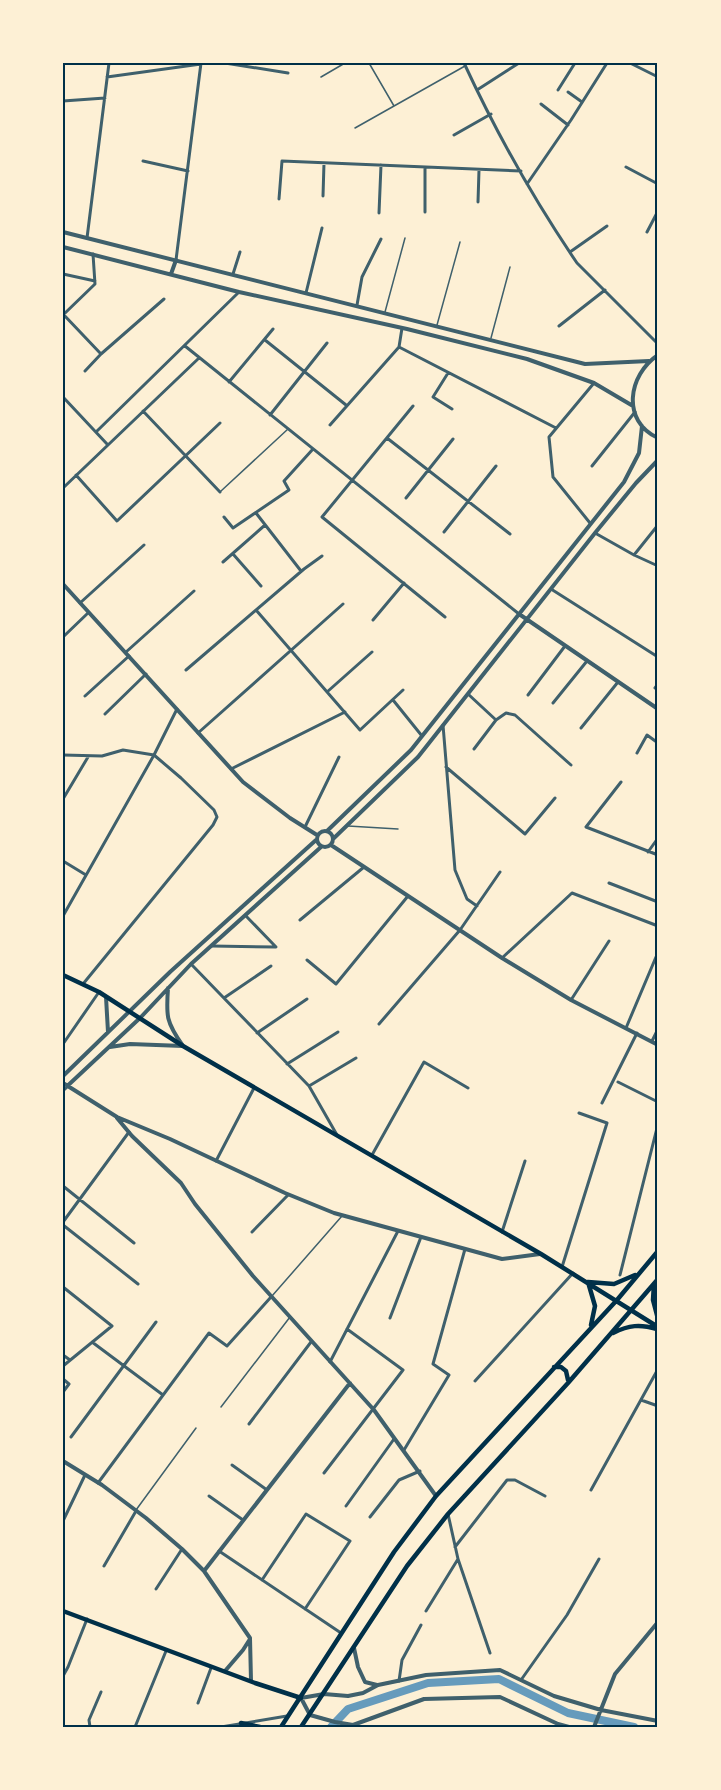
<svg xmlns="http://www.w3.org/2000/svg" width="721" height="1790" font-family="'Archivo Narrow',sans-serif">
  <rect width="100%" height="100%" fill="#fdf0d5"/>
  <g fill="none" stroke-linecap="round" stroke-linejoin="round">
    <path stroke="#669bbc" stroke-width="8" d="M331 1727 348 1709 428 1683 499 1679 568 1713 634 1727"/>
    <path stroke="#3f606c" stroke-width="1.5" d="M369 63 394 106
      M321 77 345 63
      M355 128 465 66
      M385 312 405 238
      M437 325 460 242
      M491 338 510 267
      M221 491 288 429
      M348 826 398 829
      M272 1296 342 1216
      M221 1407 290 1317
      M136 1510 196 1428"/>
    <path stroke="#3f606c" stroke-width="3" d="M225 63 288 73
      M464 63C496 132 534 200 577 263L658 344
      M630 63 658 77
      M107 77 201 64
      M477 90 519 63
      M558 90 575 63
      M568 92 582 102
      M63 101 105 98
      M541 104 568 125
      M454 135 491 114
      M143 161 188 171
      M626 167 658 184
      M527 184 571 120 607 63
      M323 196 324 163
      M279 199 282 161 521 171
      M478 202 479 170
      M425 212V167
      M379 213 381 165
      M647 232 658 211
      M87 238 109 63
      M570 252 607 226
      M176 260 201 63
      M63 274 95 281
      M233 274 240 252
      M306 293 322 228
      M357 305 362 277 381 239
      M63 314 101 354
      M63 315 95 284 93 254
      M559 326 605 290
      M402 328 399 347 556 428
      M265 340 346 405
      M185 346 519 614
      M85 371 101 354 164 299
      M448 373 433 397 452 409
      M229 382 273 329
      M63 397 107 444
      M413 406 322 517 445 617
      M143 411 220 492
      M270 415 327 343
      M330 425 399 347
      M96 432 239 292
      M387 438 510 534
      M592 466 635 412
      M76 475 117 521 220 423
      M63 488 199 358
      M406 498 453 439
      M256 513 301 571
      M224 517 233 528 289 490 284 481 313 449
      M590 523 553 477 549 437 594 383
      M444 532 496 466
      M595 533 634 555 658 566
      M233 554 261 586
      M634 555 658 525
      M223 562 265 525
      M551 589 658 657
      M80 603 144 545
      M256 610 360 730 403 690
      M373 620 404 583
      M63 637 88 613
      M126 652 194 591
      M186 670 304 569 322 556
      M655 688 658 684
      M327 692 372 652
      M468 694 496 720
      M528 695 565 646
      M85 696 129 656
      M393 700 422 736
      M553 703 587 661
      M105 714 146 674
      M443 725 455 870 467 899 477 906
      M581 728 618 682
      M198 733 343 604
      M474 749 496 720 506 713 515 715 571 765
      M637 753 647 735 658 743
      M63 755 102 756 123 750 154 755 181 778 214 810 217 817 213 825 83 984
      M446 767 525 834 555 798
      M231 769 345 712
      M621 782 586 827 658 855
      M63 799 88 757
      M305 827 339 757
      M648 852 658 838
      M63 861 86 875
      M609 883 658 902
      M63 916 154 755 177 709
      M300 920 364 867
      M212 946 276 947 246 916
      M502 958 572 893 658 926
      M307 960 336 984 408 896
      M191 964 309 1086 337 1135
      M224 998 271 966
      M571 1000 609 941
      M379 1024 460 930 500 872
      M626 1028 656 957
      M257 1033 307 999
      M652 1041 658 1029
      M63 1044 99 992
      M287 1064 338 1032
      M618 1082 658 1102
      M309 1086 356 1058
      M602 1103 637 1033
      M372 1155 424 1062 468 1088
      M216 1161 254 1088
      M63 1186 134 1243
      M63 1222 129 1132
      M63 1225 138 1284
      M252 1232 288 1195
      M502 1232 525 1161
      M562 1267 607 1123 579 1113
      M620 1275 658 1124
      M63 1287 112 1326 63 1366
      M390 1318 421 1237
      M92 1342 163 1395
      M63 1355 70 1360
      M330 1362 398 1231
      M63 1379 69 1384 63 1392
      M475 1381 573 1273
      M641 1400 658 1406
      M249 1424 311 1342
      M71 1437 156 1322
      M404 1450 449 1375 433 1364 465 1249
      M232 1465 267 1490
      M324 1473 403 1370 347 1329
      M98 1483 209 1333 227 1346 271 1297
      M591 1490 658 1369
      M209 1496 243 1520
      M346 1506 394 1439
      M448 1514 458 1559 490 1653
      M370 1517 399 1480 420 1471
      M63 1521 85 1475
      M455 1547 507 1480H515L545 1496
      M219 1551 341 1633
      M104 1566 136 1511
      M262 1580 306 1514 350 1541 305 1609
      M156 1589 182 1549
      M426 1611 458 1559
      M63 1676 68 1667 87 1619
      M521 1680 567 1615 599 1559
      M399 1681 402 1660 421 1625
      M198 1703 211 1668
      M90 1727 89 1720 101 1692
      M135 1727 166 1651
      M221 1727 287 1716"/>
    <path stroke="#3f606c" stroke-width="4" d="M63 232 585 364 649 361
      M63 247 239 292 407 329 527 359 594 383 633 406
      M171 274 176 260
      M658 355C628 375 621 421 658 438
      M63 584 243 782 290 818 317 835
      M519 614 658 709
      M317 839a8 8 0 1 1 16 0a8 8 0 1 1-16 0Z
      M327 831 411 750 624 482 639 453 642 426
      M333 839 418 757 595 533 636 483 658 460
      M331 845 502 958 571 1000 658 1045
      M106 997 108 1032
      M110 1047 130 1044 183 1046C166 1022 166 1016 168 988
      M63 1076 170 972 316 840
      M63 1083 117 1117 170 1139 285 1193 334 1213 502 1259 540 1254
      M63 1090 140 1018 191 964 321 847
      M117 1118 132 1136 181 1183 195 1204 253 1276 374 1410 436 1496
      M63 1461 102 1485 146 1518 182 1549 204 1571 250 1638 251 1681
      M204 1571 350 1383
      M354 1648 358 1667 365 1682 377 1685
      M225 1671 243 1650 250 1639
      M569 1727 558 1724 500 1697 424 1699 353 1725 335 1722 310 1715 301 1698 324 1694 348 1696 363 1693 378 1685 426 1675 500 1670 554 1696 601 1710 658 1721
      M594 1727 615 1674 658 1622"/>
    <path stroke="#003049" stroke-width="4.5" d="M63 1611 255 1683 301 1698"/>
    <path stroke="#003049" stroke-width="4.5" d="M63 975 99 992 183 1046 541 1254 658 1327
      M654 1284 653 1300 658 1319
      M591 1325 595 1306 588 1282 614 1284 635 1275
      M613 1333C629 1325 640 1324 657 1329
      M554 1367H561L566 1371 568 1380
      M241 1723 260 1727
      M281 1727 394 1552 436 1496 617 1300 658 1251
      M301 1727 407 1566 448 1514 568 1383 658 1279"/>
  </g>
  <rect width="721" height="1790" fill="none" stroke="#fdf0d5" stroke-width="129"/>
  <rect x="64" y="64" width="592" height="1662" fill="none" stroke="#003049" stroke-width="2"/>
</svg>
